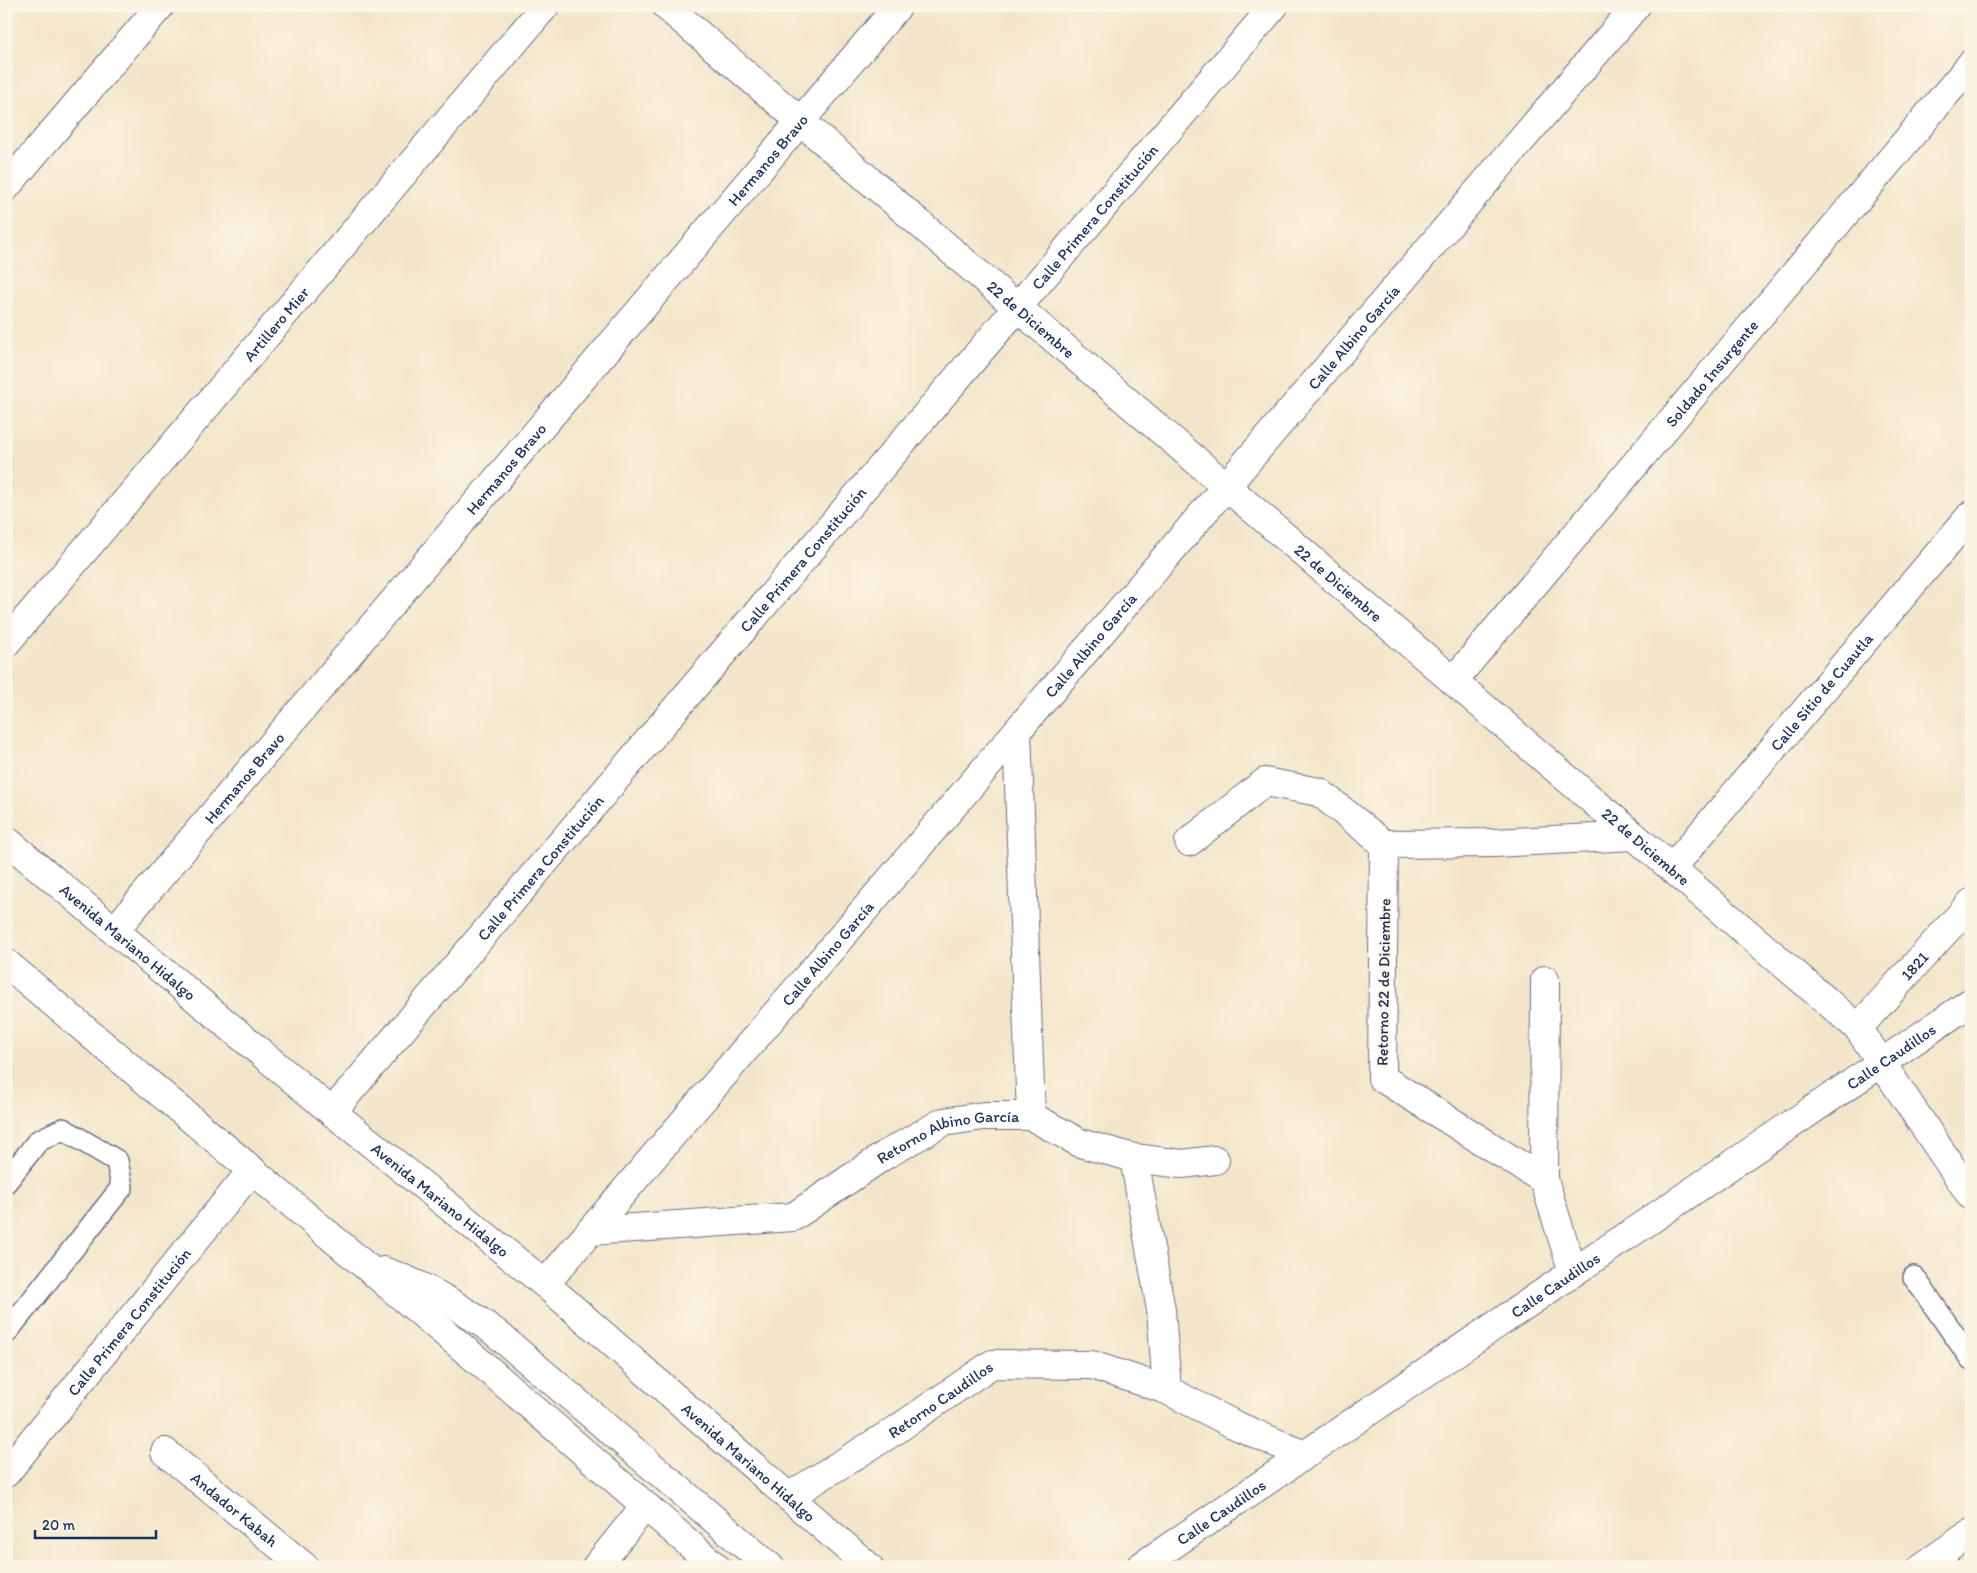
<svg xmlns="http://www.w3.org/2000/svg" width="1977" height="1573" font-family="Itim,sans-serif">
  <rect width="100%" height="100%" fill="#fcf5e5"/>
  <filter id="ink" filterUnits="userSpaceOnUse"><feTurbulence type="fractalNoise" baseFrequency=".02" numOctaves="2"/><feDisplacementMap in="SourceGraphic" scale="10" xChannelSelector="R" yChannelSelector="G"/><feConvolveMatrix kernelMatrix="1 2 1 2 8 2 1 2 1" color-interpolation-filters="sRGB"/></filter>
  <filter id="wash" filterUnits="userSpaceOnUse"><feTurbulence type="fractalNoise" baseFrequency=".0096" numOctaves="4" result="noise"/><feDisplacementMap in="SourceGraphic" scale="20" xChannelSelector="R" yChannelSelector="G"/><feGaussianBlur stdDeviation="1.12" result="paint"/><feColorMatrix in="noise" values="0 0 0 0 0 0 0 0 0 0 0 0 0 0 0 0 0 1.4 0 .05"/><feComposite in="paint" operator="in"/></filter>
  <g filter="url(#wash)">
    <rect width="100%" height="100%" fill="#f3e5c9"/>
  </g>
  <g filter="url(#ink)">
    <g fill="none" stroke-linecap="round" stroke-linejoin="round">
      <g stroke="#676f83" stroke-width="24">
        <path id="lane" d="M6 1182 38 1141 63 1129 117 1161 122 1187 6 1333
          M1914 1277 1971 1359"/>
      </g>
      <g stroke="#676f83" stroke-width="30">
        <g id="street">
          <path id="s1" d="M666 6 1858 1028 1971 1196"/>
          <path d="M6 187 160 6"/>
          <path id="s2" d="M6 643 545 6"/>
          <path id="s3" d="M1453 681 1971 64"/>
          <path d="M1017 731 1031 1116"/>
          <path d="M1189 842 1265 782 1319 792 1384 844 1494 843 1634 836"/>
          <path d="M1384 844 1382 1078 1544 1180"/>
          <path id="s4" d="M1672 868 1971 515"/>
          <path id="s5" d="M114 931 898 6"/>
          <path d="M1545 980 1544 1180 1573 1272"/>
          <path id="s6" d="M1858 1028 1971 903"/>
          <path id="s7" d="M332 1112 1274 6"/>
          <path d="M1134 1158 1161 1310 1167 1390"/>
          <path id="s8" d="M591 1231 793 1217 885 1155 943 1122 984 1116H1031L1080 1143 1134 1158 1182 1164 1215 1160"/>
          <path id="s9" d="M545 1284 1636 6"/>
          <path id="s10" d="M165 1452 305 1567"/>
          <path id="s11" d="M6 1473 252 1170"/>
          <path id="s12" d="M788 1497 896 1430 992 1364 1092 1365 1167 1390 1233 1424 1304 1455"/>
          <path d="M596 1567 645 1506"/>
          <path id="s13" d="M1140 1567 1971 1002"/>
        </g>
      </g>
      <g stroke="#676f83" stroke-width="30">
        <path id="secondary" d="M1922 1567 1971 1533"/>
      </g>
      <g stroke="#676f83" stroke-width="30">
        <g id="primary">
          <path id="s14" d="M6 840 332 1112 545 1284 869 1567"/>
          <path d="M6 963 489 1370 716 1567"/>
          <path d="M383 1271C425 1285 461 1307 496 1333L770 1567"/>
        </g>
      </g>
      <use href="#lane" stroke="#fff" stroke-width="21"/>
      <use href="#street" stroke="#fff" stroke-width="28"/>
      <use href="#secondary" stroke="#fff" stroke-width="28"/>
      <use href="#primary" stroke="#fff" stroke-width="28"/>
    </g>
  </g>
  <g text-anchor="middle" stroke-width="4" stroke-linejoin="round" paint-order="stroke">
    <g font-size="16" fill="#1b2f5e" stroke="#fcf5e5">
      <text dy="6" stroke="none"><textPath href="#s5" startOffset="1011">Hermanos Bravo</textPath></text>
      <text dy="6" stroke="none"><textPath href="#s7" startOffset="1176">Calle Primera Constitución</textPath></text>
      <text dy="6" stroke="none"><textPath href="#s1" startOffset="481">22 de Diciembre</textPath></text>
      <text dy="6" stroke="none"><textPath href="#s2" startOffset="418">Artillero Mier</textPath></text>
      <text dy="6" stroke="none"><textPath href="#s9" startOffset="1245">Calle Albino García</textPath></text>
      <text dy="6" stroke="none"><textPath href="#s3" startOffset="402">Soldado Insurgente</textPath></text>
      <text dy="6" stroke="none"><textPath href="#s5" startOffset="606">Hermanos Bravo</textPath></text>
      <text dy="6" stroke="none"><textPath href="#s7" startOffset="726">Calle Primera Constitución</textPath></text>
      <text dy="6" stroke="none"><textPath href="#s1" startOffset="886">22 de Diciembre</textPath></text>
      <text dy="6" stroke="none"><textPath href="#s9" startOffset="840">Calle Albino García</textPath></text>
      <text dy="6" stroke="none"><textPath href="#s4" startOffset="231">Calle Sitio de Cuautla</textPath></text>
      <text dy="6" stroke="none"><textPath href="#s5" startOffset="201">Hermanos Bravo</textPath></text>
      <text dy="6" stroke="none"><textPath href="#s1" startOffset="1291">22 de Diciembre</textPath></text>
      <text dy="6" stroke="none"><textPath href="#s7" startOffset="321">Calle Primera Constitución</textPath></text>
      <text dy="6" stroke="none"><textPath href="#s14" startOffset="159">Avenida Mariano Hidalgo</textPath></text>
      <text dy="6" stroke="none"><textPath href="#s9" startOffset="435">Calle Albino García</textPath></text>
      <text dy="6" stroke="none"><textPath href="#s6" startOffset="84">1821</textPath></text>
      <text transform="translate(1383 982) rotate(-89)" y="6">Retorno 22 de Diciembre</text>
      <text dy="6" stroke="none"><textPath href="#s13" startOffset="908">Calle Caudillos</textPath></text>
      <text dy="6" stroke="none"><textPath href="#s8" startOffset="381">Retorno Albino García</textPath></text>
      <text dy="6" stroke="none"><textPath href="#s14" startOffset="564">Avenida Mariano Hidalgo</textPath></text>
      <text dy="6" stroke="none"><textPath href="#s13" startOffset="502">Calle Caudillos</textPath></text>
      <text dy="6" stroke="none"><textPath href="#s11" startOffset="195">Calle Primera Constitución</textPath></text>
      <text dy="6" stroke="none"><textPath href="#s12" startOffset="181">Retorno Caudillos</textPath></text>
      <text dy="6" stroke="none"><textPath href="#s14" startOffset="969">Avenida Mariano Hidalgo</textPath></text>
      <text dy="6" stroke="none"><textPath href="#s10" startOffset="90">Andador Kabah</textPath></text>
      <text dy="6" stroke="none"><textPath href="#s13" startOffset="98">Calle Caudillos</textPath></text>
    </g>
  </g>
  <rect width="1977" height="1573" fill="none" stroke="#fcf5e5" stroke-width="25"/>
  <path d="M35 1530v8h121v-8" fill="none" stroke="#1b2f5e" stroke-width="2.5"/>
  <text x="42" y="1530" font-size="15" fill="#1b2f5e" stroke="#fcf5e5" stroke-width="4" paint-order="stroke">20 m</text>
</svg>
